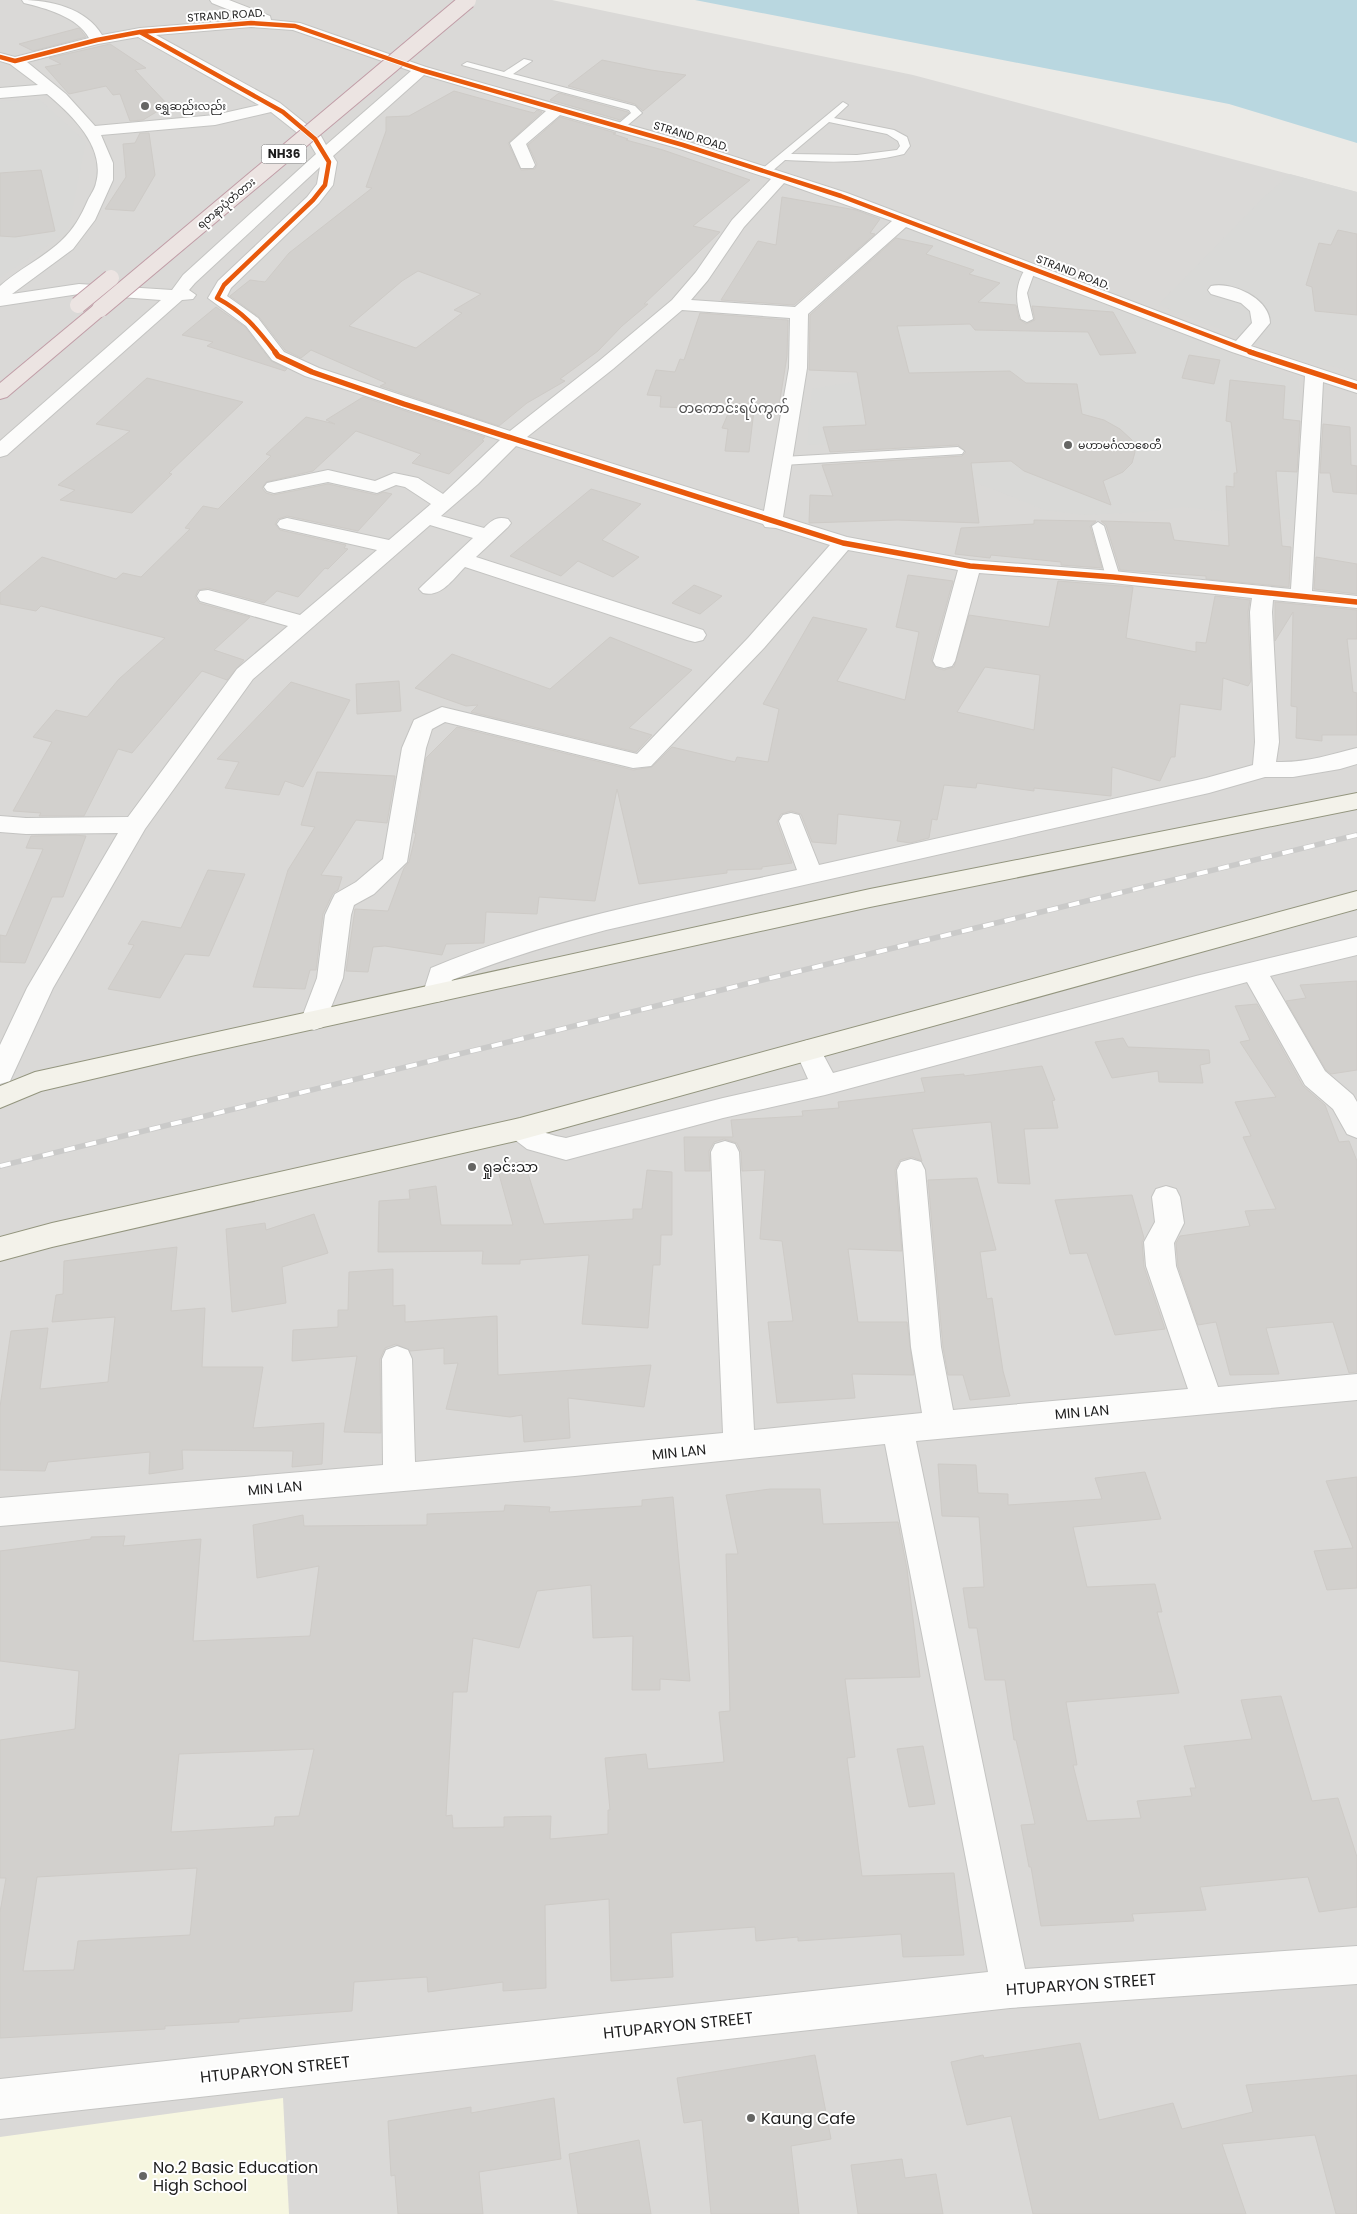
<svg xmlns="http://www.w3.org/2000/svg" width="1357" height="2214" font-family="Poppins,'Noto Sans Myanmar',sans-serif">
  <rect width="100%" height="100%" fill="#ebeae6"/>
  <path fill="#dad9d7" d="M0 0H552L913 75 1357 192V2214H0Z"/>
  <path fill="#f6f6e0" d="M283 2098 289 2214H0V2137Z"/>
  <path fill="#d9d9d7" d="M39 99 86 142 68 231 0 278V101Z
    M1290 174 1357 192V372L1295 358 1158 305 1265 196Z
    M907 225 1106 305 1299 379 1301 459 1298 520 1184 507 1145 512 1084 515 1044 510 993 489 936 469 900 465 893 443 807 445 812 389 853 382 840 334 813 333 816 307Z"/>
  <path fill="#b9d7e0" d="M695 0H1357V143L1229 104Z"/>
  <path fill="#d2d0cd" stroke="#cecbc7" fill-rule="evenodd" d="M79 28 86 37 33 51 19 44Z
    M110 44 146 68 135 70 168 105 143 120 130 121 120 94 113 95 106 86 69 94 45 67 61 64 49 58Z
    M602 60 651 70 686 75 643 111 635 104 568 86Z
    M454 91 515 108 534 113 537 110 542 112 508 143 521 170 535 169 537 164 528 145 560 117 616 133 613 134 628 139 626 140 663 150 750 180 693 226 720 232 644 304H648L622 326 598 351 560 379 565 381 527 403 499 426 380 386 386 383 311 350 301 358 285 350 259 317 230 296 250 280 265 282 289 253 372 188 366 187 386 131V117L409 116ZM418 271 481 294 454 310 462 313 416 348 349 326 402 281Z
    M559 93 628 112 629 113 620 120 550 100Z
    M140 133H149L155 175 134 211 105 209 126 177 123 144 135 143Z
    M41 170 55 231 15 237 0 236V173Z
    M782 197 856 210 880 219 870 233 875 234 794 305 721 300 758 241 776 245Z
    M1338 230 1357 234V315L1315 311 1312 287 1306 285 1319 243 1331 245Z
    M896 238 933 246 926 254 974 270 969 274 1000 283 978 302 1016 305 1019 319 1026 324 1035 320 1032 306 1113 312 1136 353 1100 355 1088 332 975 330 970 324 897 326 909 373 1010 371 1026 383 1077 384 1082 414 1104 420 1120 429 1132 440 1135 452 1132 463 1123 472 1103 481 1111 505 1024 471 1011 461 971 463 979 523 897 520 809 523 810 495 833 496 822 465 962 456 966 452 958 445 830 452 823 427 866 425 857 372 809 370 810 315Z
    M216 307 245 327 271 361 287 369 285 371 207 346 213 342 182 335Z
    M700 313 788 320 787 356 778 412 754 410 749 452 725 451 728 429 722 428 730 409 660 407 661 396 647 395 656 370 675 372 680 359 684 360Z
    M1189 355 1220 360 1214 384 1182 378Z
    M147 378 243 402 169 473 172 474 132 513 60 500 75 490 58 485 130 431 96 424Z
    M1230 380 1285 386 1283 419 1300 421 1297 472 1276 471 1282 546 1291 547 1289 587 1206 579V576L1120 570 1106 525 1101 521 1170 523 1174 540 1229 546 1226 486 1234 487V473H1237L1231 422 1226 421Z
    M363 397 485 437 482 440 484 441 449 474 412 463 421 454 356 431 313 471 266 482 262 488 266 493 273 495 328 484 377 495 383 492 392 494 358 531 287 516 278 519 275 524 280 530 346 545 344 548 348 549 328 569 325 568 298 597 277 591 264 603 208 588 198 590 195 597 199 603 250 617 214 650 244 660 227 680 202 671 132 753 118 749 84 816H39L41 813 13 811 52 742 33 737 56 710 87 717 119 679 165 638 41 606 36 611 0 604V593L42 557 116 579 123 573 141 577 190 529 185 528 203 506 218 509 271 456 266 454 306 417 335 424 326 420Z
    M1323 424 1350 427 1351 465 1357 466V494L1333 492 1330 473H1320Z
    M591 489 641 504 602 540 639 557 613 577 578 561 561 576 510 556Z
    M1034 520 1096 521 1090 526 1102 568 1061 565V562L991 555 990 558 955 554 961 528 1034 524Z
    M1316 557 1357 564V594L1314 589Z
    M908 575 953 581 931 660 936 668 944 670 954 667 969 615 1049 627 1058 581 1133 587 1126 638 1196 652V642L1206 643 1215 596 1250 600 1248 612 1251 681 1248 686 1223 678 1221 710 1180 704 1175 757H1171L1160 781 1112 767 1111 796 1034 788V791L977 783 976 788 944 785 937 820 932 819 929 838 910 843 897 841 901 821 838 814 836 844 812 842 801 814 791 811 781 814 777 822 792 863 762 867V869L727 870V873L639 884 617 789 595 901 539 897 537 914 486 912 484 943 446 944 442 955 385 946 373 947 368 972 346 971 355 909 388 911 404 868 409 862 416 833H414L426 758 457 727 633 770 652 767 672 747 735 762 737 757 768 762 779 709 763 704 813 617 867 629 837 681 905 700 919 632 896 627ZM985 667 1040 675 1034 730 957 712Z
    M694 585 722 596 700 614 672 603Z
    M1275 602 1357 610V639H1347L1353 692 1357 693V735H1322V741L1296 738 1297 707 1291 706 1293 612 1275 641Z
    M610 637 692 670 629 728 652 735 636 752 471 712 478 705 466 706 415 688 452 654 550 689Z
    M399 681 401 711 357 714 356 684Z
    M291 682 350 700 303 787 285 781 279 795 225 788 239 762 217 759Z
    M317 772 395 776 387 823 356 820 321 875 342 877 338 890 333 893 323 914 316 970H310L305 989 253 987 288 870 315 827 301 825Z
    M74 835 86 836 63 897H52L25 963 0 962V935L6 936 43 849 26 848 31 836Z
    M208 870 245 874 209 956 185 954 160 998 108 989 134 945 128 944 142 921 181 928Z
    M1357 981V1070L1331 1074 1326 1070 1286 1001 1306 998 1300 985Z
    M1257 1004 1303 1086 1325 1105 1339 1142 1349 1141 1357 1161V1372L1349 1373 1333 1322 1266 1328 1279 1374 1230 1375 1216 1322 1198 1325 1178 1266 1176 1243 1180 1236 1250 1226 1245 1211 1276 1209 1243 1137 1251 1136 1235 1102 1276 1097 1240 1042 1250 1040 1235 1006Z
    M1123 1038 1128 1047 1209 1050 1210 1063 1200 1065 1203 1083 1159 1082 1158 1071 1112 1078 1095 1042Z
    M1042 1066 1055 1100 1052 1101 1058 1128 1024 1129 1030 1184 998 1183 991 1122 912 1129 922 1161 912 1157 900 1160 895 1170 902 1251 848 1249 858 1322H907L914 1375 852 1374 855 1398 777 1403 768 1322 793 1321 782 1241 760 1239 765 1170 742 1171 741 1152 737 1143 724 1139 714 1142 709 1151 710 1171H685L684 1137H733L731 1120 803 1116 802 1111 839 1108 838 1102 925 1092 921 1078 964 1074V1076Z
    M524 1161 544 1224 633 1219V1209H642L647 1170 672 1172V1235H661L660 1265H653L648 1328 582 1324 589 1255 520 1260V1264H482L483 1251 378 1252 379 1201 410 1199 409 1190 436 1186 441 1225H513L497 1167Z
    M977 1178 996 1250 980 1252 987 1299 992 1298 1003 1371 1010 1396 970 1400 963 1375H948L943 1347 928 1180Z
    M1132 1195 1144 1238 1142 1242 1144 1267 1165 1329 1115 1335 1087 1253 1070 1254 1055 1200Z
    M314 1214 328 1253 282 1267 286 1303 232 1312 226 1229 265 1223 266 1230Z
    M177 1247 171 1311 205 1308 202 1367H263L253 1428 324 1423 322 1464 292 1467 293 1451 182 1450 183 1469 149 1474 150 1452 48 1462 45 1471 0 1470V1407L11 1331 48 1328 40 1389 108 1382 115 1317 52 1322 56 1295 63 1294 64 1261Z
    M393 1269V1306L405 1305V1322L497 1316 498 1375 651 1365 644 1407 568 1398 570 1438 524 1442 522 1415 510 1417 446 1409 458 1363 444 1364V1348L410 1351 396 1344 385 1348 380 1359 381 1433 344 1432 357 1356 292 1361 293 1330 338 1327V1310H348L349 1272Z
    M938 1464 976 1465 978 1493 1008 1494V1505L1102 1499 1095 1478 1145 1472 1161 1519 1073 1527 1087 1587 1155 1584 1162 1612H1157L1179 1693 1066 1702 1077 1765H1073L1087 1821 1141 1818 1137 1801 1192 1796 1190 1788H1196L1184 1746 1252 1739 1241 1700 1281 1696 1312 1801 1338 1798 1357 1857V1907L1319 1912 1308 1877 1200 1887 1206 1910 1132 1914 1134 1921 1041 1926 1031 1867H1029L1021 1825 1035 1824 1016 1740H1014L1005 1680H985L977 1628H969L963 1588 984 1587 979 1517 942 1516Z
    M1357 1477V1588L1327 1590 1314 1551 1353 1548 1326 1481Z
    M770 1489H820L823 1524 898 1522 907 1569 920 1677 845 1679 855 1757 847 1758 862 1876 954 1873 964 1955 903 1957 901 1934 798 1941V1937L756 1941 755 1927 671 1933 673 1977 611 1981 609 1899 545 1905 546 1988 503 1991V1982L428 1992 427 1977 354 1982 352 2011 239 2019V2022L165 2026V2029L0 2038V1912L6 1878H0V1740L75 1729 79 1671 0 1661V1551L91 1539V1537L125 1536 123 1546 201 1539 193 1641 310 1636 319 1566 257 1578 253 1525 303 1515 304 1526 427 1525V1514L504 1511 505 1505 550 1507 549 1512 642 1506V1500L673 1497 690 1681 660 1679V1690H632L633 1636 593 1638 591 1585 537 1591 519 1648 473 1638 467 1692H453L446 1816 452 1815 453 1828 504 1827V1817L551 1816 550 1839 608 1834V1810H610L605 1758 646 1754 648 1769 724 1762 719 1712 730 1711 726 1554H738L726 1495ZM314 1749 299 1816 275 1817 274 1826 171 1832 179 1754ZM197 1868 190 1935 78 1941 74 1970 23 1971 37 1877Z
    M923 1746 935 1804 909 1807 897 1749Z
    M1080 2043 1099 2120 1173 2103 1182 2129 1253 2112 1246 2085 1357 2075V2214H1336L1315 2135 1222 2144 1246 2214H1033L1011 2116 967 2125 951 2062 983 2055 984 2058Z
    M815 2055 831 2139 791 2146 799 2214H711L702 2120 684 2123 677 2078Z
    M554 2098 561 2159 479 2172 483 2214H398L395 2175 391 2176 388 2121 471 2107V2113Z
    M639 2140 651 2214H578L569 2154Z
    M902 2159 905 2178 936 2174 943 2214H858L851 2165Z"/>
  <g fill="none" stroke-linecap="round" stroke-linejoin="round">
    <g stroke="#c4c4c2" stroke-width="2">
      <path id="service" d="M524 59 532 61 513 74 635 106 642 113 623 129H617V125L631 113 629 110 462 65 467 62 504 72Z
        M843 102 848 105 834 118 894 130 907 137 910 146 904 154C864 164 825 162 785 160L770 173H762V169ZM829 122 887 134 898 141 900 146 897 150 857 155 791 154Z
        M1031 265 1036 268 1027 293 1033 319 1027 322 1021 319C1015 299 1015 284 1027 266Z
        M958 447 964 451 962 454 783 465 777 461 783 457Z
        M1098 522 1104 526 1120 577 1118 580H1108L1106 577 1092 526Z"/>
    </g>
    <g stroke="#c4c4c2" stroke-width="2">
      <path id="minor" d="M22 0C50 0 86 8 102 35L140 28 252 19 212 3 210 0H229L270 16 271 20 300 23 426 67 689 142 847 193 1236 341 1252 323 1250 311 1241 303 1211 294 1208 290 1211 286C1231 281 1270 298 1270 323L1251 346 1357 381V393L1323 382 1312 591 1357 596V608L1273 600 1272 612 1279 742 1276 762C1307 763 1328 755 1357 748V764L1340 769 1293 777H1265L1209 793 606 930C553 944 502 959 452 980L445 1000 436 1002 427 1000 423 993 431 968C548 919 674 897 797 870L779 821 783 815 791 813 799 815 819 865 1206 778 1253 765 1255 742 1250 612 1252 598 1113 583 979 573 955 661 952 666 944 668 936 666 933 661 958 570 848 550 764 648 651 766 633 768 445 722 432 729 426 748 407 862 374 894 354 905 351 915 343 978 323 1027 314 1030 305 1027 301 1020 317 978 325 915 332 900 335 894 356 882 383 859 402 748 414 720 442 707 637 754 748 638 830 545 776 528 765 527 763 524 516 446 478 484 441 516 484 528C492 520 497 516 508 519L511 523 508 527 476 557 703 630 706 635 703 640 695 642 687 640 465 567C453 579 441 598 423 593L419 589 423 585 473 538 430 525 253 679 145 829 53 988 10 1081 0 1084V1045L27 988 118 833 26 834 0 832V816L26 818 128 817 237 669 288 626 200 601 197 596 200 591 208 590 300 615 377 550 280 528 277 524 280 520 287 518 389 540 431 504 405 487 396 485 377 493 328 482 274 493 267 491 264 487 267 483 328 470 375 481 394 473 418 478 443 494 500 440 305 376 272 360 246 326 208 298 218 281 307 197 317 184 320 167 195 283 189 290 196 295 193 299 182 300 7 455 0 457V441L161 300 79 294 0 306V286C19 269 43 258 61 241 74 229 81 216 88 200 91 194 95 189 96 183 106 147 72 115 47 94L0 98V88L38 85 10 64 0 61V53L15 57 89 38C78 17 45 8 24 3ZM251 27 293 30 411 71 326 145 321 136 280 103 156 35ZM138 37 259 105 215 115 95 126 66 94 27 62 98 44ZM424 75 546 111 510 143 521 168H533L535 165 526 144 560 115 677 148 771 179 732 220 696 272 672 300 599 361 510 431 319 368 284 352 258 318 227 296 231 288 319 203 333 185 337 162 333 156ZM271 112 309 142 316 154 183 275 172 290 79 284 12 294 73 249 95 220 113 180V163L101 135 215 125ZM784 183 892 221 795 307 691 300 708 280 744 227ZM906 227 1232 352 1305 376 1291 589 1113 571 970 560 847 537 783 517 807 368 808 314ZM682 310 790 318 789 368 764 511 527 437 613 369Z
        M1357 937V955L1270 976 1325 1071 1353 1095 1357 1102V1138L1347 1134 1333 1109 1305 1085 1247 982 825 1095 723 1118 566 1160 527 1149 510 1136 506 1129 510 1122C527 1116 532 1126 546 1133 552 1135 560 1137 566 1138L723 1098 808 1079 795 1050 799 1043 808 1040 817 1043 833 1073 1196 976Z
        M725 1141 735 1144 739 1152 754 1430 922 1413 911 1347 897 1170 901 1162 911 1159 921 1162 925 1170 941 1347 953 1410 1188 1389 1146 1266 1144 1242 1155 1222 1152 1197 1156 1189 1166 1186 1176 1189 1180 1197 1184 1223 1174 1243 1176 1266 1218 1387 1357 1374V1400L916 1441 1025 1969 1357 1946V1984L1010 2008 0 2119V2079L988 1972 885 1444 575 1476 0 1526V1498L383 1465 382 1359 386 1350 397 1346 408 1350 412 1359 415 1462 723 1433 711 1152 715 1144Z"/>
    </g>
    <g stroke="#93957e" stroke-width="2">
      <path id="secondary" d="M1357 793V809L870 907 191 1056 41 1091 0 1108V1086L35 1072 870 889Z
        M1357 891V909L520 1140 52 1247 0 1261V1237L52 1223 520 1118Z"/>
    </g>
    <g stroke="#c19da7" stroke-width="2">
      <path id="trunk" d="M100 304 106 305 109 309 106 313 7 397 0 399V383L94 305Z"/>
    </g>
    <use href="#service" fill="#fcfcfb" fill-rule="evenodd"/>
    <use href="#minor" fill="#fcfcfb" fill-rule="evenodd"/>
    <use href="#secondary" fill="#f3f2ea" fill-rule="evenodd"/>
    <use href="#trunk" fill="#ece4e2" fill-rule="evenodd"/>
    <g stroke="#cacac9" stroke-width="5.5">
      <path id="rail" d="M0 1166 1357 835"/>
    </g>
    <use href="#rail" stroke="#fff" stroke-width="4" stroke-dasharray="11" stroke-linecap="butt"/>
    <g stroke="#c19da7" stroke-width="18" stroke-linecap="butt">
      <path id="trunk-bridge" d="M78 305 111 278
        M100 309 468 0"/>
    </g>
    <use href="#trunk-bridge" stroke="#ece4e2" stroke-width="16"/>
    <g stroke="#fff" stroke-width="6">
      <path id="cycleway-far1" d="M140 32 283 112 315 139 329 162 325 185 313 200 224 285 217 298C245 313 257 329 276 353
        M0 57 15 61 97 40 140 32 251 23 295 26 421 70 683 145 841 196 1254 353"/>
    </g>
    <g stroke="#fff" stroke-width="8">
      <path id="cycleway" d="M275 352 278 356 312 372 404 404 843 543 970 566 1113 577 1357 602
        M1250 352 1357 387"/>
    </g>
    <use href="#cycleway-far1" stroke="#e8590c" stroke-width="4.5"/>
    <use href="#cycleway" stroke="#e8590c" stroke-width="5.5"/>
  </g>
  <g fill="#656563" stroke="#fff" stroke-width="2">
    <circle cx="145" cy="106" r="5"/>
    <circle cx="1068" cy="445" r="5"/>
    <circle cx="472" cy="1167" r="5"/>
    <circle cx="751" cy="2118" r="5"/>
    <circle cx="143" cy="2176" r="5"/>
  </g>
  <g text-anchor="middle" stroke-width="4" stroke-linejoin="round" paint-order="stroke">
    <g font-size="11" fill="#1d1d1d" stroke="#fff">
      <text transform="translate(226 15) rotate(-4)" y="4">STRAND ROAD.</text>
      <text transform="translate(691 136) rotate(17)" y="4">STRAND ROAD.</text>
      <text transform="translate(226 203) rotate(-40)" y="4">ရတနာပုံတံတား</text>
      <text transform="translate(1073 272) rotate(21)" y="4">STRAND ROAD.</text>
    </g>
    <g font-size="11" fill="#1d1d1d" stroke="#fff" text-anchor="start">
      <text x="155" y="110">ရွှေဆည်းလည်း</text>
      <text x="1078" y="449">မဟာမင်္ဂလာစေတီ</text>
    </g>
    <rect fill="#fff" stroke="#616161" stroke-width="1" x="261.5" y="144.5" width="45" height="19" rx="4"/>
    <g font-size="12" font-weight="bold" fill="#1d1d1d">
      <text x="284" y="158">NH36</text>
    </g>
    <g font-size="14" fill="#505050" stroke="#fff">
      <text x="734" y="413">တကောင်းရပ်ကွက်</text>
    </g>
    <g font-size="14" fill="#1d1d1d" stroke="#fff" text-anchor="start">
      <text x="482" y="1172">ရှုခင်းသာ</text>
    </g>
    <g font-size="14" fill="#1d1d1d" stroke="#fff">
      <text transform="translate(1082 1412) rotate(-5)" y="5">MIN LAN</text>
      <text transform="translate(679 1452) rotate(-6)" y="5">MIN LAN</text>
      <text transform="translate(275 1488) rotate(-5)" y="5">MIN LAN</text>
    </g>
    <g font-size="16" fill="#1d1d1d" stroke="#fff">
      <text transform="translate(1081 1984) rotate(-4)" y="6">HTUPARYON STREET</text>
      <text transform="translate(678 2025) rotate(-6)" y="6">HTUPARYON STREET</text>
      <text transform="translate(275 2069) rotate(-6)" y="6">HTUPARYON STREET</text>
    </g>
    <g font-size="16" fill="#1d1d1d" stroke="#fff" text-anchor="start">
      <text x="761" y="2124">Kaung Cafe</text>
      <text x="153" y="2173">No.2 Basic Education<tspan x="153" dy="18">High School</tspan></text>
    </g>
  </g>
</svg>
